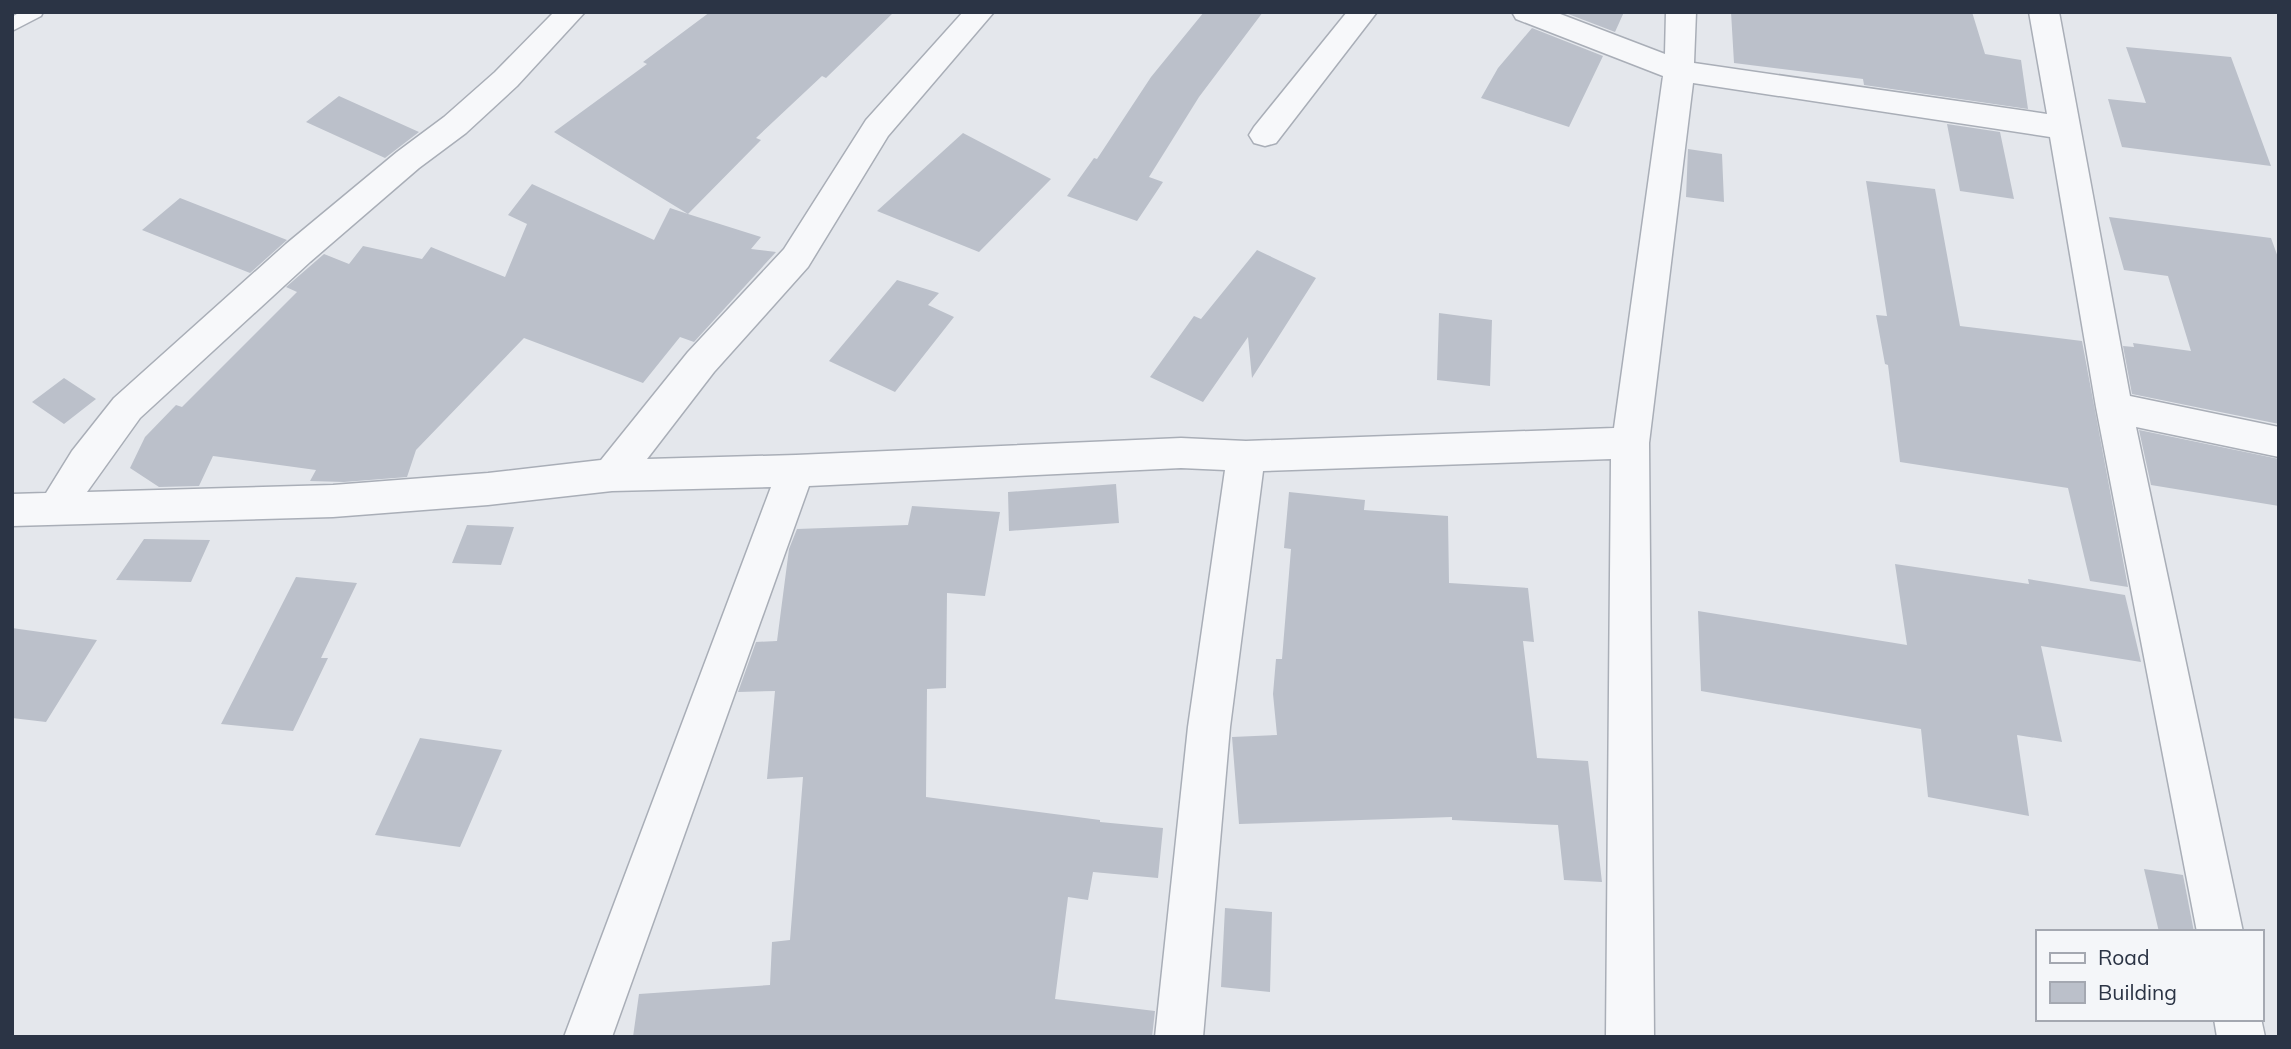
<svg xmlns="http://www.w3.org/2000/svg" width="2291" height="1049" font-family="Mulish,sans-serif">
  <rect width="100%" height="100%" fill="#e4e7ec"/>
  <path fill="#bbc0ca" d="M710 12H894L826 78 822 76 756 138 761 140 688 214 761 237 751 249 776 252 694 342 680 337 643 383 524 338 416 450 407 477 344 482 310 481 316 470 213 456 199 486 159 487 130 468 145 437 176 405 182 407 297 292 286 287 324 254 349 264 363 246 422 259 431 247 505 277 527 224 508 215 532 184 654 240 670 208 688 214 554 132 647 64 643 62Z
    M1204 12H1263L1199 97 1149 177 1163 182 1137 221 1067 196 1094 158 1097 159 1151 77Z
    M1563 12H1624L1615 32Z
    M1731 12H1972L1985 54 2021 60 2028 109 1864 85 1863 79 1734 63Z
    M1532 28 1603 56 1569 127 1481 98 1498 68Z
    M2126 47 2231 57 2271 166 2122 147 2108 99 2146 103Z
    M339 96 419 132 385 158 306 122Z
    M1947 124 2000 132 2014 199 1960 191Z
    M963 133 1051 179 979 252 877 211Z
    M1688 149 1722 154 1724 202 1686 197Z
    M1866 181 1935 189 1960 326 2082 341 2128 587 2090 581 2068 488 1900 462 1888 365 1885 364 1876 315 1887 316Z
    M180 198 287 240 250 273 142 230Z
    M2109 217 2271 238 2279 260V424L2132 394 2123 346 2134 347 2133 343 2191 351 2168 276 2124 270Z
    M1257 250 1316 278 1252 378 1248 337 1203 402 1150 377 1194 316 1201 319Z
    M897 280 939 293 928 305 954 317 895 392 829 361Z
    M1439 313 1492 320 1490 386 1437 380Z
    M64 378 96 399 64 424 32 402Z
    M2139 430 2279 459V506L2151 485Z
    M1116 484 1119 523 1009 531 1008 492Z
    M1289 492 1365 500 1364 510 1448 516 1449 583 1528 588 1534 642 1523 641 1537 758 1588 761 1602 882 1564 880 1558 825 1452 820V817L1239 824 1232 737 1277 735 1273 694 1276 659H1282L1291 549 1284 548Z
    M912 506 1000 512 985 596 947 593 946 688 927 689 926 797 1100 820V822L1163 828 1158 878 1093 872 1088 900 1068 897 1055 999 1155 1011 1152 1037H633L639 994 770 985 772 942 790 940 803 777 767 779 775 691 738 692 756 642 777 641 789 549 797 529 908 525Z
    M467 525 514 527 501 565 452 563Z
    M144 539 210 540 191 582 116 580Z
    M1895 564 2029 584 2028 579 2125 595 2141 662 2041 646 2062 742 2017 735 2029 816 1928 797 1921 729 1701 691 1698 611 1907 645Z
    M296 577 357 583 321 658H328L293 731 221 724Z
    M12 628 97 640 46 722 12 718Z
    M420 738 502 750 460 847 375 835Z
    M2144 869 2183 875 2194 932H2159Z
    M1225 908 1272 912 1270 992 1221 987Z"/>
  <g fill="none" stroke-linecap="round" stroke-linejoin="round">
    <g stroke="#a9aeb7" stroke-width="3">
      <path id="service" d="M20 12H43L41 16 12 31V17Z"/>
    </g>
    <g stroke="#a9aeb7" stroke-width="3">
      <path id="minor" d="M554 12H585L517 86 466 133 419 168 310 262 140 418 87 492 333 485 488 473 601 460 688 352 784 249 866 120 963 12H994L888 136 808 267 714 372 647 459 796 455 1181 438 1246 441 1614 428 1663 76 1516 19 1512 12H1555L1665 54 1666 12H1696L1694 63 2047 114 2029 12H2059L2130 396 2279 427V457L2136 427 2243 932H2197L2096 407 2050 137 1693 83 1649 443 1654 1037H1606L1611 459 1263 471 1230 727 1203 1037H1155L1188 727 1225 470 1181 468 809 486 612 1037H564L771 487 612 491 488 505 333 517 12 526V494L46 493 72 451 114 398 286 244 397 152 444 117 495 72Z
        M1347 12H1377L1276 143 1265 146 1254 143 1249 135 1254 127Z
        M2261 1018 2265 1037H2217L2214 1019Z"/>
    </g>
    <use href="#service" fill="#f7f8fa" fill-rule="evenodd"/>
    <use href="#minor" fill="#f7f8fa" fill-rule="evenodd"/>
  </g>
  <rect width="2291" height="1049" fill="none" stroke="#2b3445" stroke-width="28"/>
  <rect x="2036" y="930" width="228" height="91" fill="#f4f6f9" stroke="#a4a8b1" stroke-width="2"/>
  <rect x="2050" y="953" width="35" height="10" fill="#f7f8fa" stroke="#a4a8b1" stroke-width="2"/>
  <text x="2098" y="965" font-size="21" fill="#2b3445">Road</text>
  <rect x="2050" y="982" width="35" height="21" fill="#bbc0ca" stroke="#a4a8b1" stroke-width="2"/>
  <text x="2098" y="1000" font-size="21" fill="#2b3445">Building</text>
</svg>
